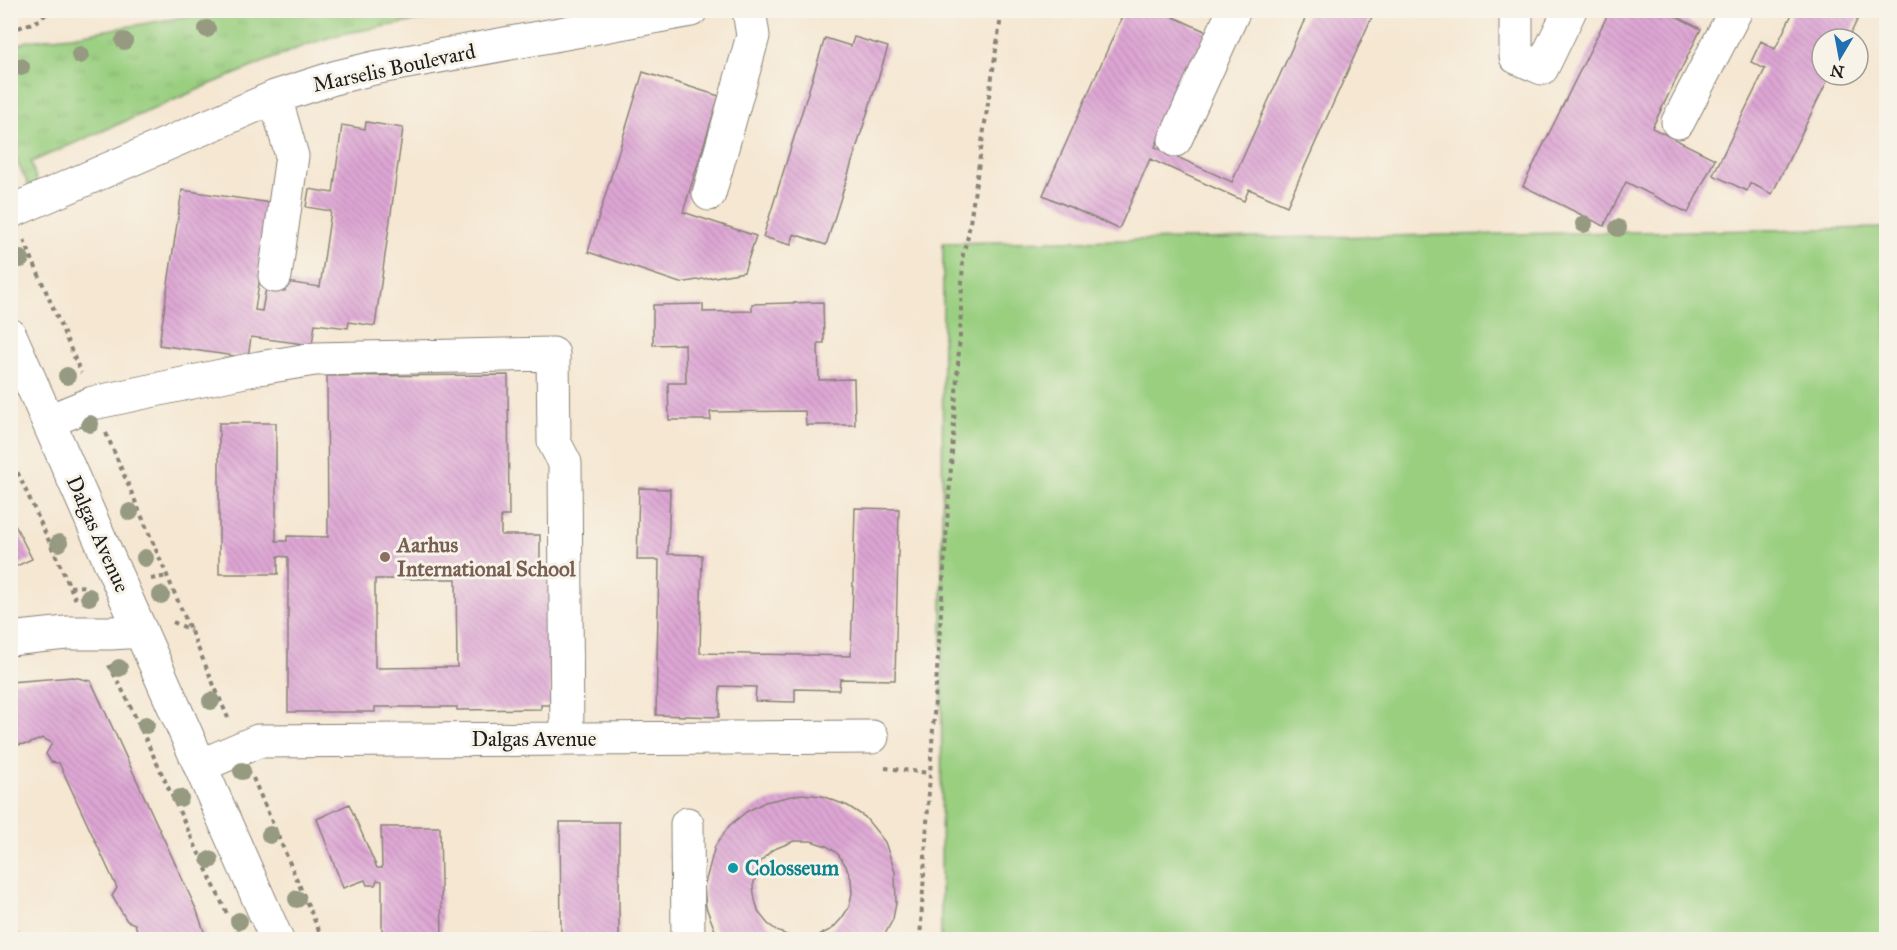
<svg xmlns="http://www.w3.org/2000/svg" width="1897" height="950" font-family="'IM FELL Great Primer',serif">
  <defs>
    <pattern id="grass-tufts" width="24" height="20" patternUnits="userSpaceOnUse" patternTransform="scale(1.5)"><rect width="24" height="20" fill="#9acf80"/><path d="M3 7l-1-3M5 7V3M7 7l1-3M15 17l-1-3M17 17v-4M19 17l1-3" fill="none" stroke="#84b16e"/></pattern>
    <pattern id="building-back-hatch" width="6" height="6" patternUnits="userSpaceOnUse" patternTransform="scale(1.5)"><rect width="6" height="6" fill="#dda6d4"/><path d="M-1 5l2 2M0 0l6 6M5-1l2 2" fill="none" stroke="#bd8eb5"/></pattern>
  </defs>
  <rect width="100%" height="100%" fill="#f7f3e8"/>
  <filter id="ink" filterUnits="userSpaceOnUse"><feTurbulence type="fractalNoise" baseFrequency=".0167" numOctaves="2"/><feDisplacementMap in="SourceGraphic" scale="12" xChannelSelector="R" yChannelSelector="G"/><feConvolveMatrix kernelMatrix="1 2 1 2 8 2 1 2 1" color-interpolation-filters="sRGB"/></filter>
  <filter id="wash" filterUnits="userSpaceOnUse"><feTurbulence type="fractalNoise" baseFrequency=".008" numOctaves="4" result="noise"/><feDisplacementMap in="SourceGraphic" scale="24" xChannelSelector="R" yChannelSelector="G"/><feGaussianBlur stdDeviation="1.35" result="paint"/><feColorMatrix in="noise" values="0 0 0 0 0 0 0 0 0 0 0 0 0 0 0 0 0 1.4 0 .05"/><feComposite in="paint" operator="in"/></filter>
  <g filter="url(#wash)">
    <rect width="100%" height="100%" fill="#f5e7d2"/>
    <path fill="url(#grass-tufts)" stroke="#5b764e" stroke-width="1.5" d="M219 11H475L341 34 303 46 211 84 31 162 38 186 31 190 11 150V48L27 41 71 36Z"/>
    <path fill="#9acf80" stroke="#5b764e" stroke-width="1.5" d="M1886 228V939H941L943 243Z"/>
    <g id="blocks">
      <path fill="url(#building-back-hatch)" fill-rule="evenodd" d="M1125 10H1158L1207 32 1155 147 1232 182 1309 10H1375L1287 206 1249 189 1244 201 1150 159 1119 229 1043 195Z
        M1610 10H1664L1701 29 1652 128 1715 159 1688 213 1626 182 1604 226 1523 186Z
        M1794 10H1862L1848 39H1822V75H1830L1772 194 1750 183 1747 191 1713 175 1765 69 1751 62 1761 41 1775 49Z
        M854 37 888 47 826 245 794 234 791 245 763 237 825 38 851 46Z
        M643 72 719 96 683 212 756 236 744 272 680 283 588 252Z
        M366 122 403 128 375 326 349 322 348 328 315 324 312 345 251 337 248 358 159 345 182 190 271 203 255 310 262 311 266 288 285 291 286 282 320 287 331 211 306 207 309 189 333 193 342 125 365 129Z
        M823 302 824 343H818L819 380 854 379 855 425H806L805 411 710 412 711 420H669L668 383H686L685 344 653 345V305L703 304V312L752 311V304Z
        M508 375 509 516H501V535H540V569H551V705H541V709L457 710V707H375V712H288V557L278 556V574H219V423H276V541H287V536L328 537 327 376ZM375 579H456L457 667 375 668Z
        M639 488 670 489 668 554 702 555 700 653 851 656 855 508 899 509 895 680 840 679 839 690 795 689V702L755 701 756 687 720 686 719 717 656 715 659 560H637Z
        M10 515 32 559 10 569Z
        M73 677 91 681 197 911 207 940H140L135 924 127 921 112 896 117 888 59 763 51 762 46 754 52 743 43 738 28 744 10 745V682Z
        M801 794 822 796 848 806 865 817 885 842 895 872 896 903 893 919 882 940H804L820 935 832 929 842 918 849 907 852 893 851 879 846 866 838 854 827 846 811 841H794L772 850 762 860 757 871 753 886 755 900 759 913 768 924 779 932 792 937 800 938V940H722L714 928 706 907 704 887 715 846 729 826 746 812 765 802Z
        M349 804 377 868H382L381 827H440L442 936 561 934 560 822H619V940H382V881L377 880 375 885H367L365 880 343 888 317 819Z
        M10 924 14 927 22 940H10Z"/>
    </g>
  </g>
  <g filter="url(#ink)">
    <use href="#blocks" fill-opacity="0" stroke="#888277" stroke-width="1.5"/>
    <g fill="none" stroke-linecap="round" stroke-linejoin="round">
      <g stroke="#888277" stroke-width="35">
        <path id="minor" d="M1516 10V57L1542 68 1570 10
          M275 97 292 156 275 276
          M1678 122 1736 10
          M1175 140 1234 10
          M709 194 753 36 749 10
          M10 212 275 97 337 77 374 68 691 10
          M10 335 277 940
          M49 421 93 403 259 368 315 359 553 354 554 442 565 463 567 739
          M10 639 66 633H111L141 631
          M200 766 258 741 872 737
          M687 824 688 940"/>
      </g>
      <path stroke="#888277" stroke-width="4" stroke-dasharray="4.5 4.5" stroke-linecap="butt" d="M10 31 40 20 50 10
        M10 165 15 176
        M24 240 81 373
        M106 433 228 718
        M10 456 76 600
        M151 579 168 576
        M70 587 87 586
        M173 622 191 630
        M109 665 127 699 228 916
        M885 768 930 773
        M253 778 323 940
        M920 940 930 773 960 335 963 254 968 236 1002 10"/>
      <use href="#minor" stroke="#fff" stroke-width="33"/>
    </g>
    <g fill="#969a81">
      <circle cx="207" cy="29" r="9"/>
      <circle cx="124" cy="41" r="9"/>
      <circle cx="80" cy="55" r="9"/>
      <circle cx="21" cy="67" r="9"/>
      <circle cx="1584" cy="224" r="9"/>
      <circle cx="1618" cy="228" r="9"/>
      <circle cx="21" cy="259" r="9"/>
      <circle cx="67" cy="376" r="9"/>
      <circle cx="90" cy="424" r="9"/>
      <circle cx="130" cy="512" r="9"/>
      <circle cx="59" cy="543" r="9"/>
      <circle cx="145" cy="558" r="9"/>
      <circle cx="161" cy="595" r="9"/>
      <circle cx="89" cy="597" r="9"/>
      <circle cx="119" cy="668" r="9"/>
      <circle cx="211" cy="701" r="9"/>
      <circle cx="146" cy="725" r="9"/>
      <circle cx="242" cy="771" r="9"/>
      <circle cx="180" cy="798" r="9"/>
      <circle cx="270" cy="835" r="9"/>
      <circle cx="210" cy="860" r="9"/>
      <circle cx="297" cy="899" r="9"/>
      <circle cx="239" cy="921" r="9"/>
    </g>
  </g>
  <circle fill="#8d6e63" stroke="#f7f3e8" stroke-width="2" cx="385" cy="557" r="6"/>
  <circle fill="#0f9aa8" stroke="#f7f3e8" stroke-width="2" cx="733" cy="868" r="6"/>
  <g text-anchor="middle" stroke-width="6" stroke-linejoin="round" paint-order="stroke">
    <g font-size="21" fill="#1c1c1c" stroke="#f7f3e8">
      <text transform="translate(394 68) rotate(-12)" y="7">Marselis Boulevard</text>
      <text transform="translate(98 534) rotate(66)" y="7">Dalgas Avenue</text>
      <text x="534" y="746">Dalgas Avenue</text>
    </g>
    <g font-size="21" font-weight="bold" fill="#785e54" stroke="#f7f3e8" text-anchor="start">
      <text x="397" y="552">Aarhus<tspan x="397" dy="24">International School</tspan></text>
    </g>
    <g font-size="21" font-weight="bold" fill="#0d838f" stroke="#f7f3e8" text-anchor="start">
      <text x="745" y="875">Colosseum</text>
    </g>
  </g>
  <rect width="1897" height="950" fill="none" stroke="#f7f3e8" stroke-width="36"/>
  <g transform="translate(1840 57) rotate(190)"><circle r="28" fill="#f7f3e8" stroke="#9f9d96" stroke-width="1.5"/>
  <path d="M0-4.5L10 22L0 15L-10 22Z" fill="#1f6fb2"/>
  <text y="-9" font-size="16" font-weight="bold" text-anchor="middle" fill="#1c1c1c">N</text>
  </g>
</svg>
